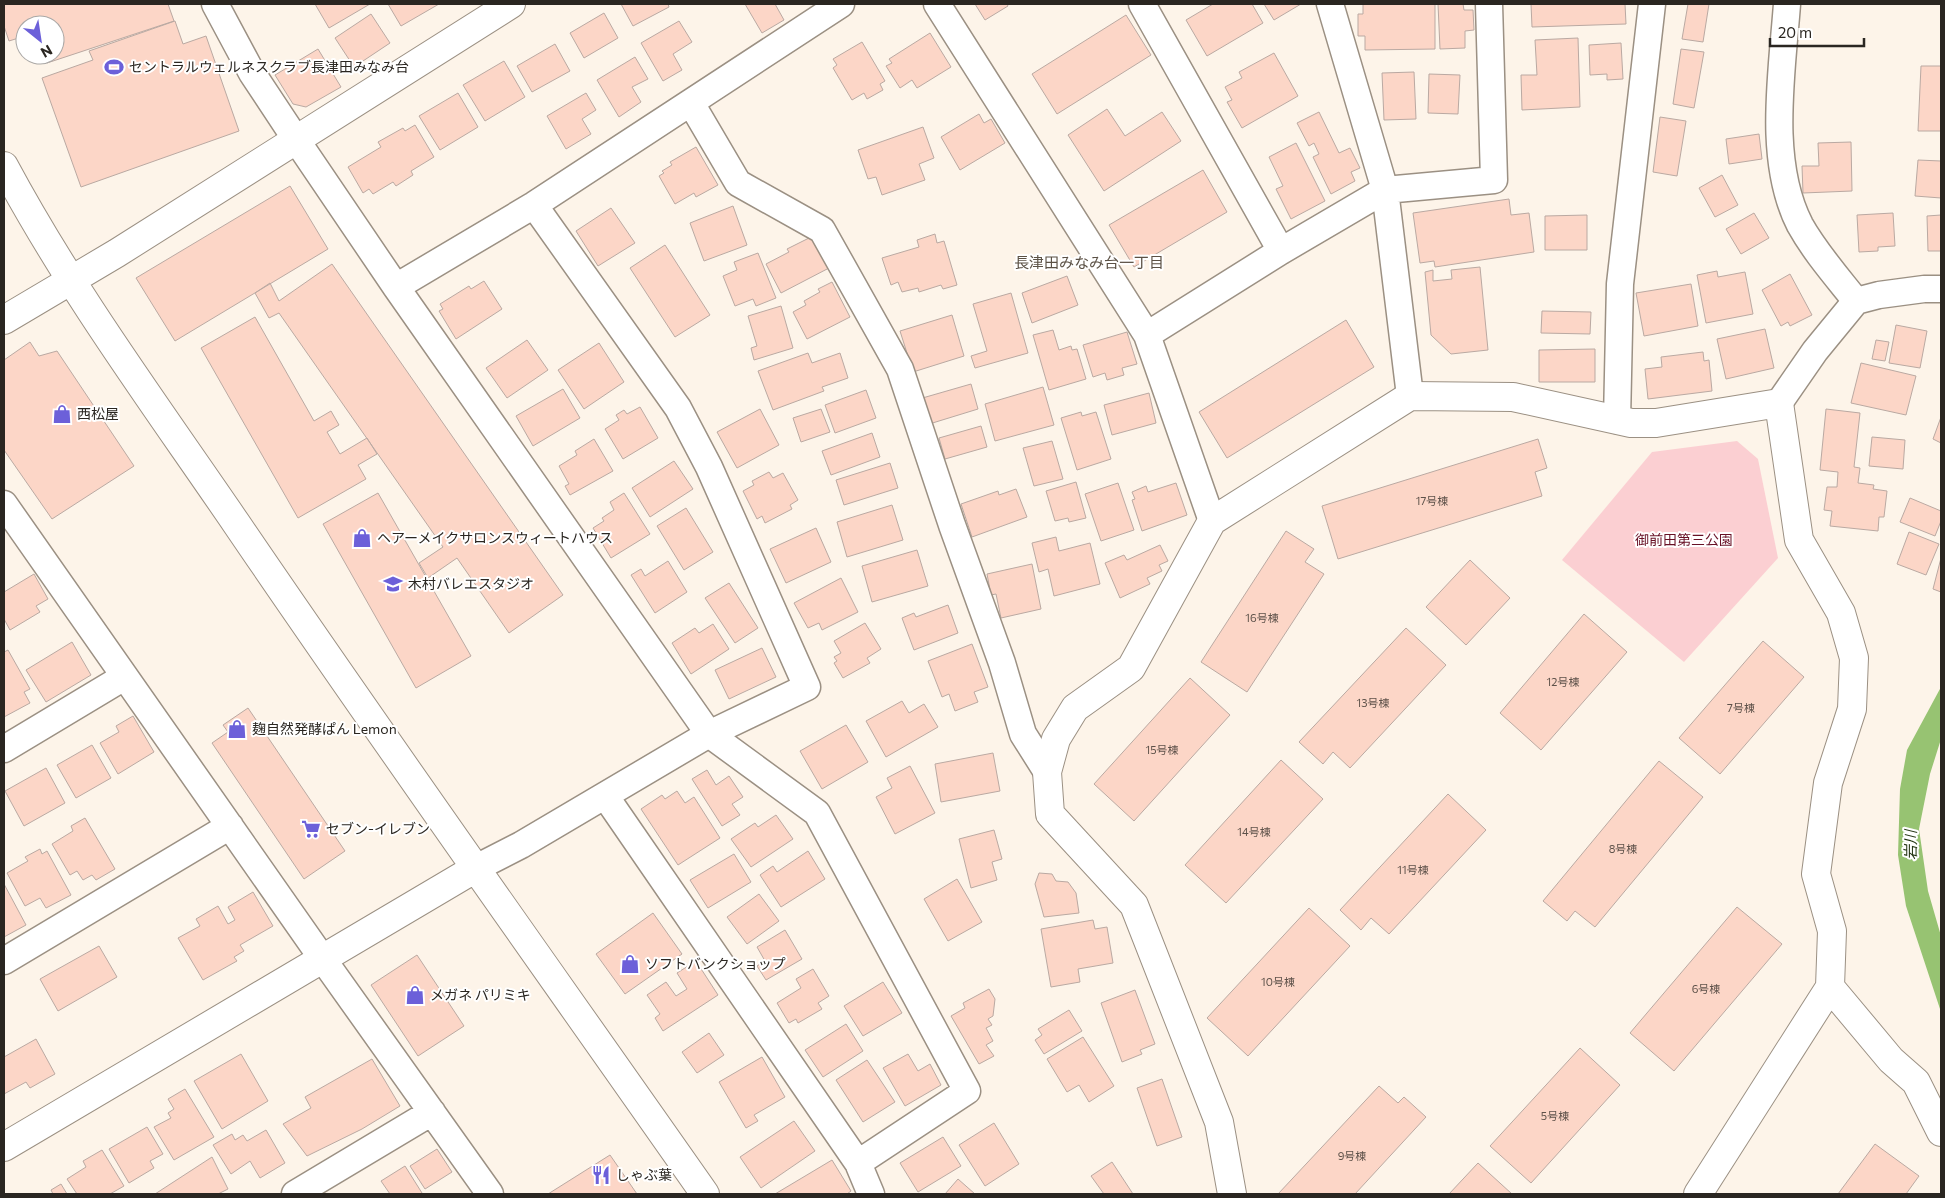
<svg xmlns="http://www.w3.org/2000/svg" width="1945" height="1198" font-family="Commissioner,'Noto Sans JP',sans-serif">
  <rect width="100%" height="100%" fill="#fdf4e9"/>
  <path fill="#fbcfd2" d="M1737 441 1758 459 1778 558 1684 662 1562 560 1652 452Z"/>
  <path fill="#97c372" d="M1941 687V739L1930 774 1919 829 1928 891 1941 936V1012L1906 906 1898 855 1900 789 1907 750Z"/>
  <path fill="#fcd6c7" stroke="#baa9a2" d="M4 4H168L174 21 47 63 44 55H55V25H25V36L9 41 4 26Z
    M315 4H370L329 28Z
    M388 4H439L401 26Z
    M621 4H668L669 7 633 26Z
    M745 4H775L784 20 762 33Z
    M975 4H1007L1008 6 985 20Z
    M1213 4H1252L1263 23 1207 56 1186 20Z
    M1264 4H1301L1274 20Z
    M1363 4H1435V49L1365 50V36H1358V14H1363Z
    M1438 4H1463L1464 10H1473L1474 30 1465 31V48L1440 49Z
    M1531 4H1625L1626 24 1532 27Z
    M1688 4H1709L1703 42 1682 39Z
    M604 13 618 38 584 58 570 33Z
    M371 14 390 43 354 67 335 38Z
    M1126 15 1151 55 1057 114 1032 74Z
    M175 21 183 44 206 36 239 131 81 187 42 78 93 60 89 51Z
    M679 21 692 42 673 54 682 70 663 81 641 43Z
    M930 33 951 67 917 88 912 80 900 88 886 66 892 63 889 59Z
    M1578 38 1580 107 1522 110 1521 75H1537L1535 40Z
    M862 42 885 81 880 84 883 90 867 99 864 93 852 100 833 68 837 65 833 59Z
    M1621 43 1623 79 1607 80V74L1590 75 1589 45Z
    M555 44 570 71 532 92 517 66Z
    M318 49 341 87 306 107 293 104 275 75Z
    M1681 49 1704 52 1694 108 1673 104Z
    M1274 53 1298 96 1242 128 1227 102 1232 100 1225 87 1242 78 1239 72Z
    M635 57 648 79 632 87 641 102 619 117 597 80Z
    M504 61 525 97 485 121 463 85Z
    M1921 66H1941V131H1918Z
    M1414 72 1416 119 1384 120 1382 73Z
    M1429 74 1460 75 1458 114 1428 113Z
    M458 93 478 127 440 150 419 116Z
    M586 93 596 110 582 119 591 134 566 149 547 116Z
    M1107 109 1125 136 1162 112 1181 141 1104 191 1068 135Z
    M1319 112 1339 153 1350 148 1360 168 1351 172 1355 181 1331 194 1313 157 1319 154 1314 143 1309 146 1297 123Z
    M979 114 984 123 991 119 1005 143 960 170 941 137Z
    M1660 117 1686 121 1677 176 1653 172Z
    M415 125 434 157 411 171 413 175 396 186 393 182 373 194 369 189 363 193 348 167 381 147 378 142 403 128 405 131Z
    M923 127 934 158 919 164 925 180 882 195 876 177 868 179 858 150Z
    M1759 134 1762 159 1729 164 1726 139Z
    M1851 142 1852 191 1803 193 1802 166H1819L1818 143Z
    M1296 143 1325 201 1291 219 1276 189 1283 186 1269 157Z
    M696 147 718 185 696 197 694 193 675 204 659 176 664 173 662 171 672 165 670 162Z
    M1918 160 1941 161V198L1915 196Z
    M1203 170 1227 212 1134 267 1109 225Z
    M1722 175 1738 205 1715 217 1699 188Z
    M290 186 328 249 175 341 136 278Z
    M1509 199 1511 215 1529 213 1534 252 1435 267 1434 261 1420 263 1413 213Z
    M733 206 747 245 704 261 690 223Z
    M611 208 635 243 598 266 576 231Z
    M1754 213 1769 238 1741 254 1726 229Z
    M1893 213 1895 246 1878 247V251L1859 252 1857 215Z
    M1587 215V250H1545V216Z
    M1941 215V251H1928L1927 216Z
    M935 234 937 243 944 241 957 285 943 289 941 285 919 292 918 288 902 292 898 282 891 285 882 258 919 247 917 240Z
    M813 236 829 268 781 293 766 264 789 252 787 249Z
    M665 245 710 315 675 337 630 268Z
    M758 253 776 298 756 306 753 299 735 306 723 276 737 270 734 262Z
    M332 264 563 595 509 633 457 558 428 578 419 563 443 547 279 313 269 318 255 293 270 283 279 301Z
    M1480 267 1488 350 1451 354 1431 335 1425 272 1433 270V281L1452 279 1451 270Z
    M1717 271 1718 277 1745 272 1753 314 1706 323 1697 275Z
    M1790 274 1812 315 1790 326 1788 322 1781 326 1762 290Z
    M1067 276 1078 305 1032 323 1022 293Z
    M484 281 502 309 456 339 439 311 443 309 440 304 469 286 471 289Z
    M832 282 850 317 807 339 793 312 806 305 804 301 820 292 818 289Z
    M1691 284 1698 326 1644 336 1636 293Z
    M1011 293 1028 353 975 368 971 356 987 351 973 304Z
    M781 306 793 348 754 360 751 348 757 346 748 316Z
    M1542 311 1591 312 1590 334 1541 333Z
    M952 315 964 356 913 372 900 331Z
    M255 317 314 421 331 411 339 425 327 432 340 454 367 438 377 454 358 465 366 479 298 518 201 348Z
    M1346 320 1374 367 1227 458 1199 412Z
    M1896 325 1927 331 1920 368 1889 363Z
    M1765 329 1774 368 1726 379 1717 339Z
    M1053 330 1059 350 1071 346 1072 350 1077 349 1086 379 1049 390 1033 335Z
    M1127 332 1137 364 1122 368 1124 375 1107 380 1105 373 1093 377 1083 345Z
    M527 340 548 370 507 398 486 368Z
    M1876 340 1889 342 1885 361 1872 359Z
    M30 342 39 356 57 351 134 466 52 519 4 450V360Z
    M599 343 624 382 584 409 558 370Z
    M1595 349V382H1539V350Z
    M1703 352 1704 361 1709 360 1712 391 1648 399 1645 369 1662 367 1661 357Z
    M808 353 812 363 840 353 848 378 822 387 824 391 773 410 758 371Z
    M1861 363 1916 376 1906 415 1851 403Z
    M971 384 978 409 926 425 919 399Z
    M1043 387 1054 425 995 441 985 404Z
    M563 389 580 418 533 446 516 416Z
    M866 390 876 418 835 433 825 405Z
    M1149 393 1156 423 1112 435 1104 405Z
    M640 407 658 438 623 459 605 429 619 420 616 415 624 410 627 414Z
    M760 409 779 445 737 468 717 432Z
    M821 409 830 432 801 442 793 418Z
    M1826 409 1860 413 1854 467 1860 468 1858 483 1874 485 1873 489 1887 491 1884 517H1879L1878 531 1830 526 1832 511 1824 510 1827 487H1837L1838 472 1820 470Z
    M1081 412 1082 416 1096 412 1111 459 1077 470 1061 418Z
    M1941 417V443L1933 439Z
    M981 426 987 447 945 459 939 438Z
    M872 433 880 457 831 475 822 451Z
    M1872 437 1905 440 1903 469 1869 466Z
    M594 439 613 471 570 495 565 486 569 484 559 466 577 455 575 451Z
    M1538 439 1547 468 1535 472 1542 496 1338 559 1322 506Z
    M1052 441 1063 479 1034 486 1023 448Z
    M674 461 693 489 650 517 632 488Z
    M890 463 898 488 844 505 836 480Z
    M769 472 773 478 783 473 798 500 790 505 792 509 765 523 762 516 757 519 743 491 754 485 752 481Z
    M1076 482 1086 518 1069 522 1068 518 1055 521 1046 491Z
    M1118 483 1134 530 1101 541 1085 494Z
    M1176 483 1187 515 1142 531 1132 500 1135 499 1132 492 1146 486 1148 492Z
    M1016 489 1027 517 972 537 961 504 998 491 999 495Z
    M378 493 471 656 416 688 323 524Z
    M624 493 650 534 611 558 593 528 604 521 602 518 614 510 610 502Z
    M1910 498 1941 511V521L1935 536 1900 522Z
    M892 505 903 540 847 557 837 522Z
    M686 508 713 552 684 570 657 526Z
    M816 528 831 562 786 583 770 549Z
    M1286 531 1314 549 1305 562 1324 574 1247 692 1201 662Z
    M1909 532 1939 544 1926 575 1897 564Z
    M1056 537 1059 551 1090 543 1100 584 1054 596 1048 569 1039 572 1032 543Z
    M1160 545 1168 561 1159 565 1162 571 1147 578 1150 584 1120 598 1105 563 1124 555 1127 560Z
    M917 550 928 586 872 602 862 566Z
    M1941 558V592L1933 589Z
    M1470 560 1510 598 1466 645 1426 607Z
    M668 561 687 592 655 613 631 575 641 569 645 576Z
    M1032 564 1041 609 1001 618 996 594 991 595 987 574Z
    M34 574 48 599 36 606 40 612 10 630 4 619V592Z
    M841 578 858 612 822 630 819 623 808 628 794 603Z
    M729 583 758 628 735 643 705 598Z
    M948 605 958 633 914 650 902 618 914 613 916 617Z
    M1584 614 1627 652 1541 750 1500 713Z
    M865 623 881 649 867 658 870 663 843 678 834 663 837 661 834 657 841 653 834 641Z
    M713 624 729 649 691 674 672 643 695 628 699 633Z
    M1406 628 1446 665 1350 768 1333 752 1323 764 1299 742Z
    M1763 641 1804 677 1720 774 1679 738Z
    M72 642 91 675 46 702 26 670Z
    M972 644 988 687 974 692 978 702 955 711 949 694 942 697 928 661Z
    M762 648 776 677 729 699 715 670Z
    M8 650 30 689 24 692 30 703 4 717V652Z
    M1190 678 1230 715 1134 821 1094 784Z
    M902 701 909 713 924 704 938 727 886 757 866 721Z
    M248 708 345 851 304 879 212 743 228 732 223 725Z
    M133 716 154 752 118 774 100 743 119 732 116 726Z
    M846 725 868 762 822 789 800 751Z
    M92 745 111 778 76 798 57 765Z
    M993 753 1000 791 941 802 935 764Z
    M1281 760 1323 799 1226 903 1185 865Z
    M1659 761 1703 797 1595 927 1575 911 1567 921 1543 901Z
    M910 766 935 813 895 834 876 797 892 788 887 778Z
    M46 768 65 803 24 826 5 791Z
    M707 770 716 785 729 776 743 797 732 804 740 815 722 826 692 779Z
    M677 791 685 803 694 797 720 838 678 865 641 809 662 795 665 799Z
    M1448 794 1486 830 1389 934 1371 918 1361 930 1340 910Z
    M776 815 793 839 751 867 731 839 755 823 758 827Z
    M85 818 115 869 96 880 92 875 83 880 77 871 70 875 52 844 73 831 71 826Z
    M994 830 1002 859 992 862 997 880 971 888 959 839Z
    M40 849 42 854 47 851 71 895 46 908 40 898 25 906 7 873 28 861 25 857Z
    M808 851 825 879 781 907 760 875 773 866 777 872Z
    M734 854 751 882 708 908 690 880Z
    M1039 873 1052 874 1056 881 1068 882 1076 893 1079 913 1044 917 1035 884Z
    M957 879 982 922 948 941 924 899Z
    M4 884 26 925 4 937Z
    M253 892 273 926 240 945 244 951 234 957 237 961 203 980 178 938 200 926 196 919 218 906 228 924 235 920 228 907Z
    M759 894 779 921 747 944 727 917Z
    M1737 907 1782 944 1674 1071 1630 1033Z
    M1309 908 1350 946 1248 1056 1207 1018Z
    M653 913 682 954 625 994 596 954Z
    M1093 920 1095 929 1107 927 1113 963 1078 969 1080 982 1051 987 1041 929Z
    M785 930 802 959 766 980 757 966 765 961 757 947Z
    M99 946 117 977 58 1011 40 979Z
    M417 955 464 1026 418 1056 371 985Z
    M696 961 718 995 663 1031 655 1018 660 1014 647 995 666 982 676 996 687 989 677 973Z
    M813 969 829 996 818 1003 822 1009 798 1023 796 1019 789 1023 777 1003 801 988 796 979Z
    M883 982 902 1013 863 1036 844 1006Z
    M989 989 995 999 993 1016 988 1019 992 1025 986 1028 993 1041 986 1045 994 1056 979 1064 951 1016 965 1008 963 1003Z
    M1135 990 1155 1044 1140 1050 1142 1054 1122 1062 1101 1003Z
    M1069 1010 1082 1031 1044 1054 1035 1040 1042 1035 1038 1029Z
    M846 1024 863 1051 823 1077 805 1050Z
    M709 1033 724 1055 697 1073 682 1052Z
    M1083 1037 1114 1086 1089 1102 1079 1085 1067 1092 1047 1059Z
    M36 1039 55 1074 30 1088 26 1082 4 1094V1057Z
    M1580 1048 1620 1085 1531 1183 1490 1146Z
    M241 1054 268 1101 222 1129 194 1081Z
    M908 1054 918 1071 930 1064 941 1085 905 1106 883 1068Z
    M762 1057 785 1097 754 1115 758 1121 746 1128 719 1082Z
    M372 1059 400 1106 362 1129 307 1156 283 1124 311 1108 305 1097Z
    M867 1060 895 1102 863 1122 836 1080Z
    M1162 1079 1182 1137 1157 1146 1137 1088Z
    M1379 1086 1398 1103 1404 1097 1426 1117 1355 1194H1278Z
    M185 1089 214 1137 174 1160 154 1127 171 1118 168 1113 174 1109 168 1099Z
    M794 1121 815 1151 761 1188 740 1157Z
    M994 1123 1019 1164 985 1186 959 1145Z
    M147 1127 163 1154 150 1161 154 1168 129 1183 109 1149Z
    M266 1130 285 1163 260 1178 250 1161 231 1174 213 1145 232 1134 235 1140 243 1135 247 1141Z
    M943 1137 961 1166 918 1192 900 1163Z
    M1875 1144 1919 1176 1906 1194H1838Z
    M437 1149 452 1172 425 1189 410 1166Z
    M102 1150 124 1186 110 1194H77L67 1179 86 1167 83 1161Z
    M610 1155 637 1194H548Z
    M212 1157 228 1189 218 1194H155Z
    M832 1160 851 1191 847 1194H775Z
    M1112 1162 1133 1194H1104L1091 1176Z
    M1478 1163 1512 1194H1449Z
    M405 1166 422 1193 420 1194H390L381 1181Z
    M958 1179 975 1194H945Z
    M61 1184 67 1194H53L51 1190Z"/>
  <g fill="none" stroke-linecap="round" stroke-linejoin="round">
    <g stroke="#9b9083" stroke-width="29">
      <path id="minor" d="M215 4 252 73 297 141 396 287 709 734 817 813 967 1091 858 1163
        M937 4 1147 335 1212 521
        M1142 4 1281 251
        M1330 4 1385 190 1410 396
        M1787 4C1782 73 1767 161 1800 225 1815 252 1837 277 1856 301
        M691 103 738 183 822 230 900 369 952 525 1002 663 1023 734 1047 772
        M396 287 534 205 841 4
        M1147 335 1281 251 1385 190 1494 180 1489 4
        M1779 403 1815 351 1856 301 1879 295 1924 289H1941
        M1617 420 1620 284 1652 4
        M4 504 322 958 490 1194
        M4 749 124 677
        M606 797 858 1163 871 1194
        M476 868 521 845 709 734 807 687 709 467 678 408 534 205
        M4 961 230 826
        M295 1194 432 1112"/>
    </g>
    <g stroke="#9b9083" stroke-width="30">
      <path id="tertiary" d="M4 166C71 291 156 406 236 523 389 748 548 970 705 1194
        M4 320 117 253 511 4
        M1830 987 1891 1060 1916 1082 1941 1132
        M4 1147 476 868
        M1232 1194 1219 1122 1134 905 1050 814 1047 772 1056 739 1075 708 1131 668 1212 521 1410 396 1513 397 1631 423H1656L1779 403 1799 540 1841 613 1854 658 1852 709 1828 783 1816 874 1832 931 1830 987 1698 1194"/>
    </g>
    <use href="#minor" stroke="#fff" stroke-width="26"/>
    <use href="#tertiary" stroke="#fff" stroke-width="28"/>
  </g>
  <defs>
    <g id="stadium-bare" transform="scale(1.5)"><path d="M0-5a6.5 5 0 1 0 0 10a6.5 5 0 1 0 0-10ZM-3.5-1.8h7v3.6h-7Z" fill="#6c60d9" stroke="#fff" stroke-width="2.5" paint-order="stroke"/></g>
    <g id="shop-bare" transform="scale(1.5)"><path d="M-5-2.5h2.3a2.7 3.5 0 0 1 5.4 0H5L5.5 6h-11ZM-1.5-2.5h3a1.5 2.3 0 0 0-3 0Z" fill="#6c60d9" stroke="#fff" stroke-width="2.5" paint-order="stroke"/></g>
    <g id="school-bare" transform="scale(1.5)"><path d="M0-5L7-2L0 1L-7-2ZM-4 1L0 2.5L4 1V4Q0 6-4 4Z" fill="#6c60d9" stroke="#fff" stroke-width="2.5" paint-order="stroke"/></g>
    <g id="supermarket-bare" transform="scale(1.5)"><path d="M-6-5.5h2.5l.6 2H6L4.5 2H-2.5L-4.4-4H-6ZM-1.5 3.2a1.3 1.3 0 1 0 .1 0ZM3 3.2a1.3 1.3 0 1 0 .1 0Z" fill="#6c60d9" stroke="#fff" stroke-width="2.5" paint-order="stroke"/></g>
    <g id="restaurant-bare" transform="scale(1.5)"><path d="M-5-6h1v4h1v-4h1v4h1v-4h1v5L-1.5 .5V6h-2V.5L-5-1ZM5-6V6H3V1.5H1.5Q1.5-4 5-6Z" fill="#6c60d9" stroke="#fff" stroke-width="2.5" paint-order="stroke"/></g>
  </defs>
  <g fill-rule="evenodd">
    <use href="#stadium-bare" x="114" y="67"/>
    <use href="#shop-bare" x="62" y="414"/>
    <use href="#shop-bare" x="362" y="538"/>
    <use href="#school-bare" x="393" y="584"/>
    <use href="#shop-bare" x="237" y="729"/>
    <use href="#supermarket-bare" x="311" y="829"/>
    <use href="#shop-bare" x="630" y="964"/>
    <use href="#shop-bare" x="415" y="995"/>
    <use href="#restaurant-bare" x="601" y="1175"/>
  </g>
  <g text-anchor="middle" stroke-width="4" stroke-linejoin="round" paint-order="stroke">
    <g font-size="11" fill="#5e524a">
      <text x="1432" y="505">17号棟</text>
      <text x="1262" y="622">16号棟</text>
      <text x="1563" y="686">12号棟</text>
      <text x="1373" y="707">13号棟</text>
      <text x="1741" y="712">7号棟</text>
      <text x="1162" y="754">15号棟</text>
      <text x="1254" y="836">14号棟</text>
      <text x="1623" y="853">8号棟</text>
      <text x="1413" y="874">11号棟</text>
      <text x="1278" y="986">10号棟</text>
      <text x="1706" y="993">6号棟</text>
      <text x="1555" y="1120">5号棟</text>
      <text x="1352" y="1160">9号棟</text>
    </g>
    <g font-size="14" fill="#2a2621" stroke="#fff" text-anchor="start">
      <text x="129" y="72">セントラルウェルネスクラブ長津田みなみ台</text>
      <text x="77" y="419">西松屋</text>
      <text x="377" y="543">ヘアーメイクサロンスウィートハウス</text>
      <text x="408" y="589">木村バレエスタジオ</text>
      <text x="252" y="734">麹自然発酵ぱん Lemon</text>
      <text x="326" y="834">セブン-イレブン</text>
      <text x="645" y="969">ソフトバンクショップ</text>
      <text x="430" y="1000">メガネ パリミキ</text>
      <text x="616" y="1180">しゃぶ葉</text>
    </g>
    <g font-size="14" fill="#681126" stroke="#fff">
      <text x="1684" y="545">御前田第三公園</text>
    </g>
    <g font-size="15" fill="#5b5145" stroke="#fff">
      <text x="1089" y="268">長津田みなみ台一丁目</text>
    </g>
    <g font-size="15" font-style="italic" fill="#1f310f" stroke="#fff">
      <text transform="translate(1911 845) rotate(-90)" y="5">岩川</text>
    </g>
  </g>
  <rect width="1945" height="1198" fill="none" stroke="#2a2621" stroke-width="10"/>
  <g transform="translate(40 40) rotate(150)"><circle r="24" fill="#ffffff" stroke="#aaa8a6"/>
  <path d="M0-4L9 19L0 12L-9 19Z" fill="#6c60d9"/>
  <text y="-8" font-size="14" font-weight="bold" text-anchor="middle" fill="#2a2621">N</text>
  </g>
  <path d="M1770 38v8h94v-8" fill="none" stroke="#2a2621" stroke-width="2.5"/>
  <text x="1778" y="38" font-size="15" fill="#2a2621" stroke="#ffffff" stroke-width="4" paint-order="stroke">20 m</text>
</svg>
